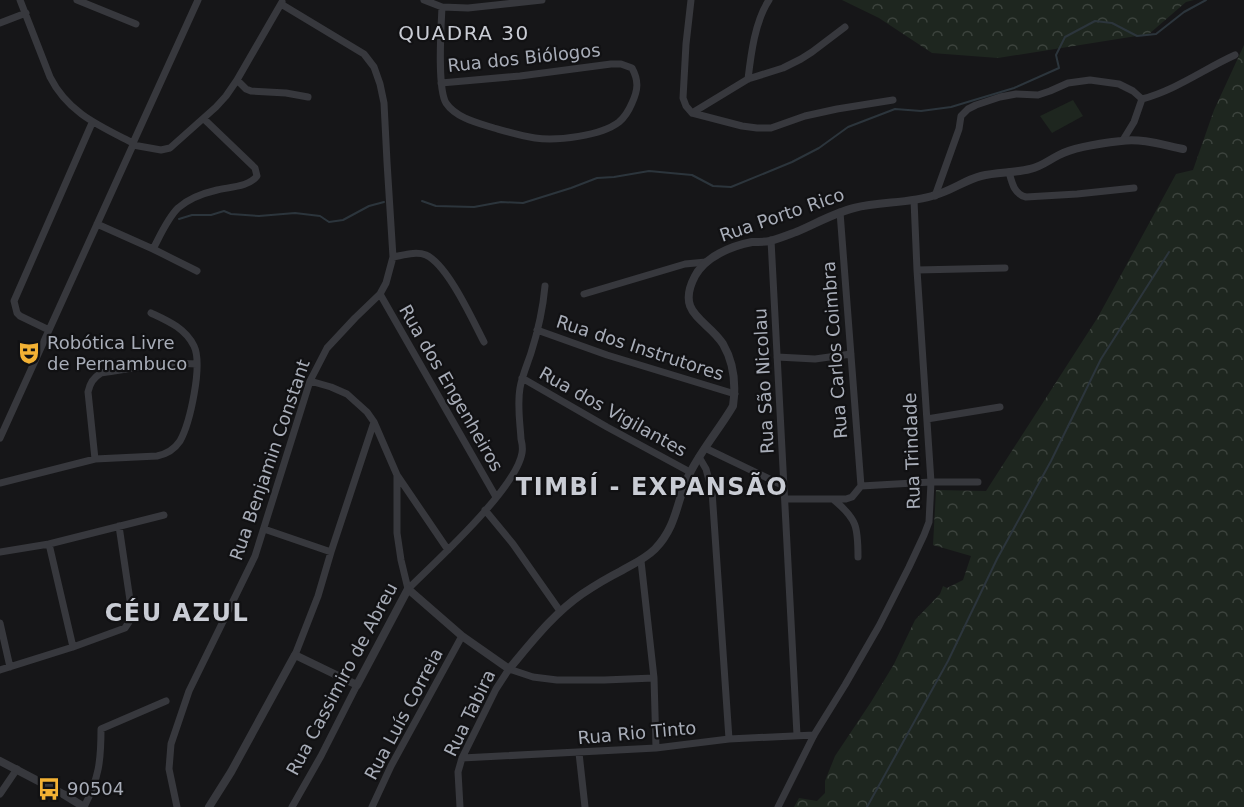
<svg xmlns="http://www.w3.org/2000/svg" width="1244" height="807" font-family="'DejaVu Sans',sans-serif">
  <defs>
    <pattern id="forest-crowns" width="20" height="18" patternUnits="userSpaceOnUse" patternTransform="scale(1.5)"><rect width="20" height="18" fill="#1e261f"/><path d="M2 6a3 3 0 1 1 6 0M12 15a3 3 0 1 1 6 0" fill="none" stroke="#3c433d"/></pattern>
  </defs>
  <rect width="100%" height="100%" fill="#161618"/>
  <path fill="#1e261f" d="M1073 100 1083 116 1052 133 1040 116Z"/>
  <path fill="url(#forest-crowns)" d="M842 0H1194L1186 2 1149 34 998 58 932 53 879 18Z
    M1244 45V807H794L799 798 817 801 825 793V781L835 756 871 702 894 664 915 620 940 594 943 586 947 588 963 580 971 556 933 545 936 490 986 491 1098 317 1176 174 1193 170 1214 110Z"/>
  <g fill="none" stroke-linecap="round" stroke-linejoin="round">
    <path stroke="#2c353c" stroke-width="2" d="M422 201 436 206 474 207 501 202 523 203 571 188 597 178 614 177 649 171 692 175 713 186 731 187 792 162 819 148 848 127 895 109 921 111 951 107 1014 88 1059 68 1056 55 1065 37 1095 21 1112 23 1137 36 1156 34 1184 12 1206 0
      M179 219 192 215H211L224 211 231 214 259 216 295 213 320 216 329 222 343 220 369 206 384 202
      M867 807 948 661 997 559 1051 461 1101 359 1169 252"/>
    <path stroke="#37383d" stroke-width="7" d="M20 0 50 77C68 113 100 126 133 143V145L161 150 170 148 216 107 226 96 237 80 282 2
      M77 0 136 24
      M424 0 442 7 468 8 542 0
      M691 0 686 44 683 98 686 106 692 113 742 126 757 128H771L805 116 837 109 893 100
      M0 23 26 13
      M748 79C751 54 755 21 769 0
      M237 80 246 89 251 91 286 93 308 97
      M441 83 520 76 611 64H621L632 68C639 81 638 90 632 103 629 110 625 117 619 122 601 136 557 141 535 138 521 136 508 132 494 128 478 123 456 118 446 103 437 88 441 28 442 7
      M692 113 748 79 783 68 801 59 812 52 845 27
      M1123 140 1134 122 1142 99C1176 90 1204 69 1235 55
      M133 143 198 0
      M1009 172C1012 183 1014 194 1026 197L1077 194 1134 188
      M935 196 959 129 961 116 968 109 976 105 1000 97 1016 94 1038 95 1050 91 1068 83 1090 80 1119 84 1133 91 1142 99
      M840 212 861 486
      M97 224 153 249 197 271
      M771 240 797 735
      M153 249C160 236 167 219 178 208 188 199 204 193 217 190 229 187 249 187 257 176L255 168 204 119
      M393 257C404 255 416 251 426 255 448 265 473 321 484 342
      M917 270 1005 268
      M380 294 496 497
      M584 294 685 264 706 262
      M49 330 20 316 17 313 14 301 92 123
      M537 330 607 355 735 394
      M777 357 815 359 851 354
      M522 378 607 427 690 472
      M310 381 331 387 347 394 367 412 374 422 397 475V533L401 560 408 589
      M927 419 1000 407
      M0 438 133 145
      M705 448 784 486
      M699 457 706 469 712 491 729 739
      M95 459 88 392C90 383 93 378 101 373 134 368 164 362 197 364
      M397 475 448 550
      M0 483 95 459 157 456C167 454 174 450 180 441 190 423 203 365 194 346 185 328 168 321 151 313
      M785 499H846L852 497 861 486 931 482H978
      M834 500C857 519 858 527 858 557
      M485 510 513 544 560 611
      M264 529 331 552
      M49 544 73 647
      M0 552 49 544 164 515
      M641 561 654 678 656 748
      M408 589C435 562 516 489 522 453 523 448 522 443 521 439 520 422 517 405 520 388 522 376 527 365 531 353 538 331 543 308 545 286
      M0 623 10 667
      M295 655 318 596 331 552 374 422
      M0 670 73 647 125 628 129 622 131 607 119 526
      M579 753 585 807
      M462 758 656 748 729 739 814 735
      M0 794 17 769
      M84 807C99 778 101 761 101 729L166 701
      M177 807 169 769 171 744 189 691 255 556 310 381 327 348 355 318 380 294 386 283 393 257 387 162 384 103 380 84 374 67 364 54 281 4
      M292 807 321 756 357 685
      M372 807 391 766 462 636
      M460 807 458 772 462 758 496 689 509 669 533 677 557 680H604L654 678
      M778 807 814 735 845 685 879 626 909 567 924 535 929 522 931 482 917 270 914 200"/>
    <path stroke="#37383d" stroke-width="8" d="M0 761 63 794 84 807
      M209 807 231 772 295 655 357 685 408 589 462 636 509 669C531 643 553 614 582 594 594 586 607 578 621 571 633 564 645 559 655 549 679 524 676 498 691 471 703 448 720 428 733 406 736 385 734 363 723 344 707 319 675 314 695 276 705 257 731 246 752 242 758 242 764 242 770 241 778 239 788 235 796 232 815 224 834 213 854 208 881 201 909 204 935 195 951 191 965 180 981 176 997 172 1014 173 1030 169 1041 167 1049 160 1059 155 1074 147 1103 143 1121 141 1142 138 1163 145 1183 149"/>
  </g>
  <defs>
    <g id="theatre-bare" transform="scale(1.8)"><path d="M-5-5.5Q0-4 5-5.5V0Q5 5 0 6Q-5 5-5 0ZM-3.3-2.5H-1v1.5H-3.3ZM1-2.5H3.3v1.5H1ZM-2.8 1Q0 5.5 2.8 1Z" fill="#f2b134" stroke="#111113" stroke-width="2.5" paint-order="stroke"/></g>
    <g id="bus-bare" transform="scale(1.8)"><path d="M-5-6H5V4H4V6H2V4H-2V6H-4V4H-5ZM-3.5-4V0h7V-4ZM-3.5 1.2v1.5H-2V1.2ZM2 1.2v1.5H3.5V1.2Z" fill="#f2b134" stroke="#111113" stroke-width="2.5" paint-order="stroke"/></g>
  </defs>
  <g fill-rule="evenodd">
    <use href="#theatre-bare" x="29" y="353"/>
    <use href="#bus-bare" x="49" y="789"/>
  </g>
  <g text-anchor="middle" stroke-width="4.5" stroke-linejoin="round" paint-order="stroke">
    <g font-size="18" fill="#a8adb8" stroke="#111113">
      <text transform="translate(524 58) rotate(-6)" y="6">Rua dos Biólogos</text>
      <text transform="translate(782 215) rotate(-19)" y="6">Rua Porto Rico</text>
      <text transform="translate(640 348) rotate(18)" y="6">Rua dos Instrutores</text>
      <text transform="translate(835 350) rotate(-94)" y="6">Rua Carlos Coimbra</text>
      <text transform="translate(764 381) rotate(-93)" y="6">Rua São Nicolau</text>
      <text transform="translate(451 388) rotate(60)" y="6">Rua dos Engenheiros</text>
      <text transform="translate(613 412) rotate(29)" y="6">Rua dos Vigilantes</text>
      <text transform="translate(912 451) rotate(-92)" y="6">Rua Trindade</text>
      <text transform="translate(270 460) rotate(-71)" y="6">Rua Benjamin Constant</text>
      <text transform="translate(342 679) rotate(-62)" y="6">Rua Cassimiro de Abreu</text>
      <text transform="translate(470 713) rotate(-64)" y="6">Rua Tabira</text>
      <text transform="translate(404 714) rotate(-62)" y="6">Rua Luís Correia</text>
      <text transform="translate(637 733) rotate(-5)" y="6">Rua Rio Tinto</text>
    </g>
    <g font-size="18" fill="#a8adb8" stroke="#111113" text-anchor="start">
      <text x="47" y="349">Robótica Livre<tspan x="47" dy="21">de Pernambuco</tspan></text>
      <text x="67" y="795">90504</text>
    </g>
    <g font-size="20" letter-spacing="1.5" fill="#c9ccd4" stroke="#111113">
      <text x="464" y="40">QUADRA 30</text>
    </g>
    <g font-size="24" font-weight="bold" letter-spacing="1.5" fill="#c9ccd4" stroke="#111113">
      <text x="652" y="495">TIMBÍ - EXPANSÃO</text>
      <text x="177" y="621">CÉU AZUL</text>
    </g>
  </g>
</svg>
